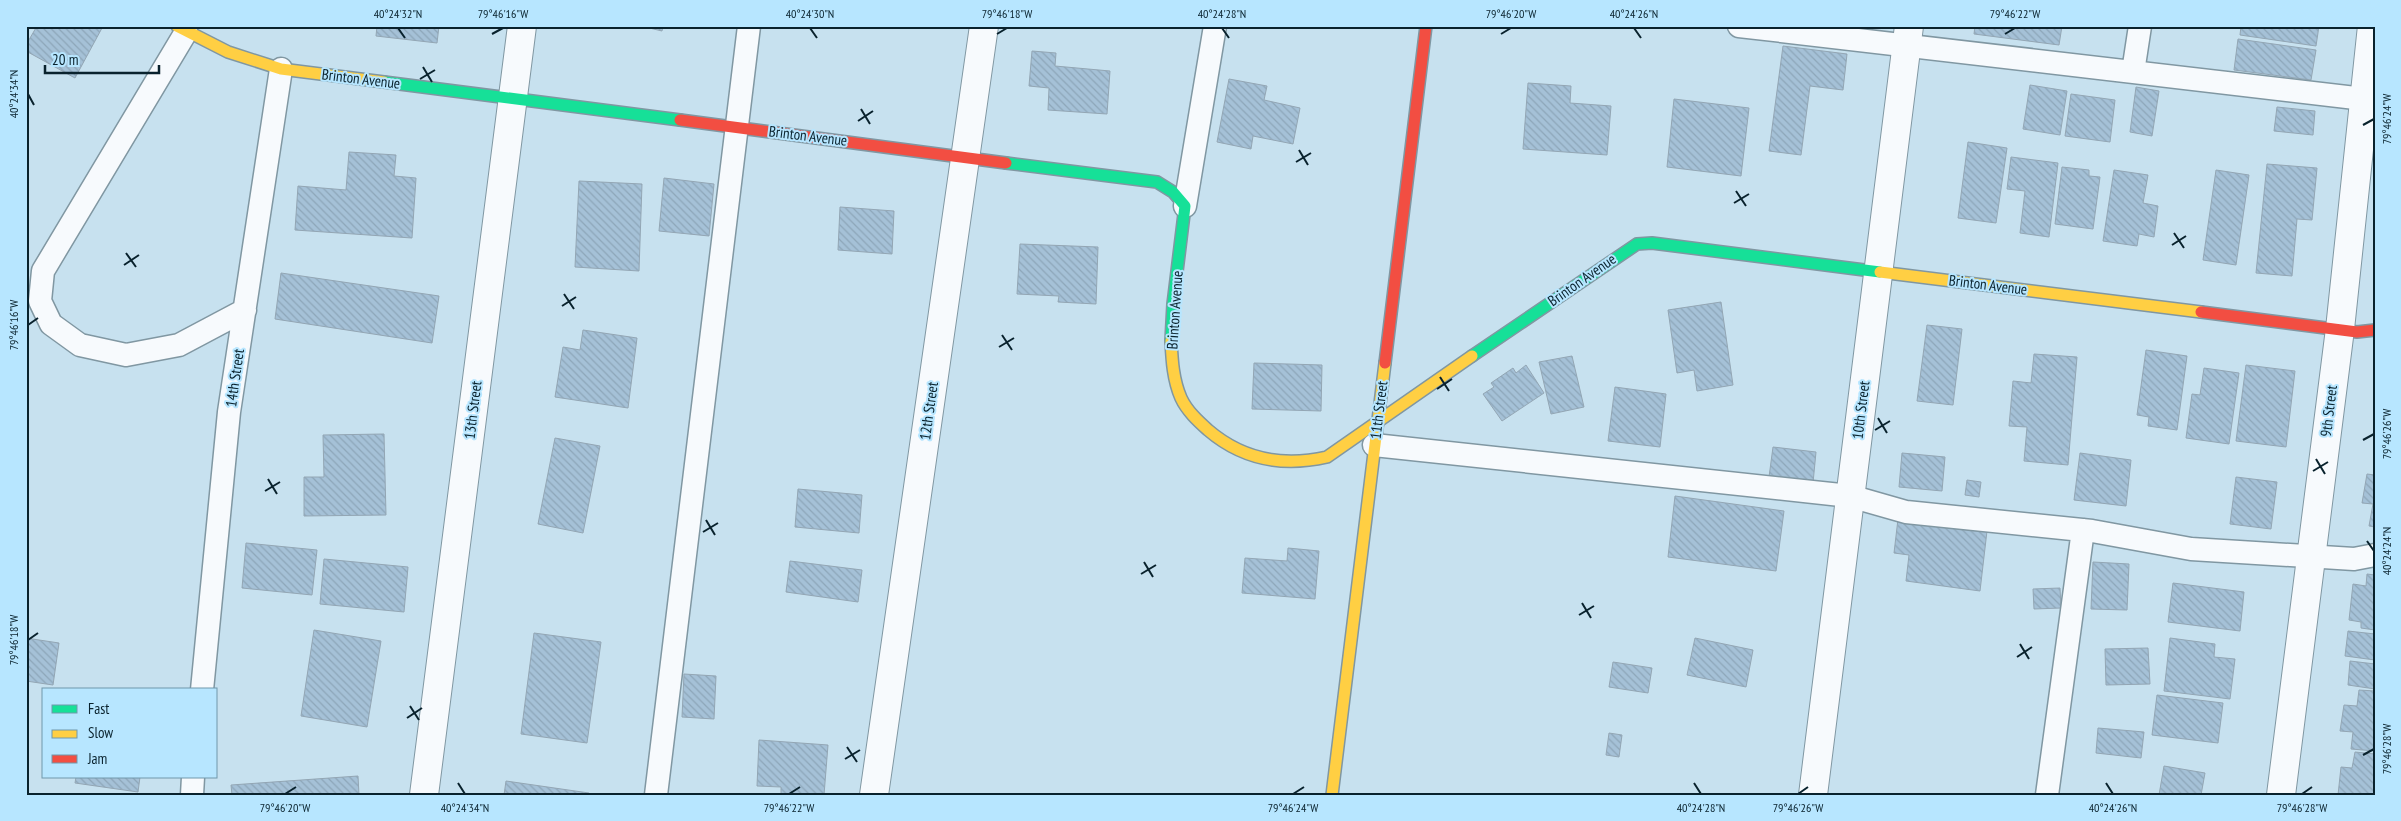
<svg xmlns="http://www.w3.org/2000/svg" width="2401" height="821" font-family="'PT Sans Narrow',sans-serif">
  <defs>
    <pattern id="building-back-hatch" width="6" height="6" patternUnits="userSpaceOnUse" patternTransform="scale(1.25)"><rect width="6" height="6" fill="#a5c1d7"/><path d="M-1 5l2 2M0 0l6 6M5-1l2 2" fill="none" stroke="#8da6b9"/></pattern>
  </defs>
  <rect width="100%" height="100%" fill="#c7e1ef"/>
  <path fill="url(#building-back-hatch)" stroke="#93a6b4" d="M37 26H99L102 28 75 78 26 51V45Z
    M377 26H439L437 43 376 36Z
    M641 26H663L662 31Z
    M1975 26H2062L2059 45 1974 34Z
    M2241 26H2319L2316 46 2240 35Z
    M2238 39 2316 50 2311 80 2234 70Z
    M1783 46 1847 54 1843 90 1810 86 1801 155 1769 151Z
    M1032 51 1056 53 1055 66 1110 71 1107 114 1048 110 1049 88 1029 86Z
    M1229 79 1267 86 1264 100 1300 108 1293 144 1253 136 1251 149 1217 142Z
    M1528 83 1571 86 1570 103 1611 106 1607 155 1523 149Z
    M2030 85 2067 91 2060 135 2023 129Z
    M2136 87 2159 91 2152 136 2130 132Z
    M2071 94 2115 100 2110 142 2065 136Z
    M1674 99 1749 108 1741 176 1667 167Z
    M2277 107 2315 111 2313 135 2274 131Z
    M1968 142 2007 148 1996 223 1958 218Z
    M349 152 396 155 394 176 416 178 412 238 295 230 298 186 346 190Z
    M2011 157 2058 163 2049 237 2020 233 2025 191 2007 189Z
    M2267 164 2317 168 2312 220 2297 219 2292 276 2256 273Z
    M2062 167 2089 170V176L2100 177 2093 229 2055 224Z
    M2114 170 2148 175 2143 203 2158 206 2154 237 2139 234 2137 246 2103 241Z
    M2216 170 2249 175 2236 265 2203 260Z
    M664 178 714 184 709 236 659 231Z
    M579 181 642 184 639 271 575 267Z
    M840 207 894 211 892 254 838 250Z
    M1020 244 1098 247 1096 304 1058 302 1059 296 1017 294Z
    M281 273 439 296 432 343 275 319Z
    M1721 302 1733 385 1697 391 1694 370 1677 373 1668 310Z
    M1927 325 1962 329 1953 405 1917 401Z
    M583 330 637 338 628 408 555 397 563 347 580 350Z
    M2146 350 2187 356 2177 430 2148 426 2149 417 2137 415Z
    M2034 354 2077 357 2068 465 2024 461 2027 427 2009 426 2013 381 2031 383Z
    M1572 356 1584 407 1551 414 1539 362Z
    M1254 363 1322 365 1321 411 1252 409Z
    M1526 365 1544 393 1502 421 1483 394 1494 387 1491 383 1513 368 1516 373Z
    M2246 365 2295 371 2286 447 2236 441Z
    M2204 368 2239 373 2229 444 2186 438 2192 394 2200 395Z
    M1615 387 1666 394 1660 447 1608 441Z
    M384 434 386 515 304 516V477H324L323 435Z
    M555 438 600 446 583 533 538 524Z
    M1773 447 1816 452 1813 483 1769 477Z
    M1902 453 1945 457 1942 491 1899 487Z
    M2080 453 2131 460 2126 506 2074 500Z
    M2367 474 2375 475V527L2369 526 2373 504 2362 503Z
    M2236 477 2277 482 2271 529 2230 524Z
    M1967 480 1981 482 1979 497 1965 495Z
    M798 489 862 495 859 533 795 527Z
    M1675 496 1784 511 1776 571 1668 557Z
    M1898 519 1987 531 1980 591 1906 581 1909 555 1894 553Z
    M246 543 317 550 312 595 242 588Z
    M1288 548 1319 551 1315 599 1242 593 1245 558 1287 561Z
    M324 559 408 567 404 612 320 604Z
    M790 561 862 570 858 602 786 592Z
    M2093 562 2129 564 2127 610 2091 609Z
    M2367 574 2375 575V630L2361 628V622L2349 620 2353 584 2366 586Z
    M2173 583 2244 592 2240 631 2168 622Z
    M2060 588 2061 608 2034 609 2033 589Z
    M314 630 381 641 367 727 301 716Z
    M2348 631 2375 634V660L2345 656Z
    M534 633 601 642 587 743 521 734Z
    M26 638 59 643 53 685 26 681Z
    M1695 638 1753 650 1746 687 1687 675Z
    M2170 638 2215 644 2214 657 2235 659 2230 699 2164 691Z
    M2148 648 2150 684 2106 685 2105 649Z
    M2350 661 2375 664V689L2348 685Z
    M1613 662 1652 668 1648 693 1609 687Z
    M684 674 716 676 714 719 682 717Z
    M2359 690 2375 691V751L2351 749 2353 732 2340 731 2344 705 2357 706Z
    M2157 695 2223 703 2218 743 2152 735Z
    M2098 728 2144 732 2141 758 2096 753Z
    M1609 733 1622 735 1619 757 1606 755Z
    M759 740 828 745 824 795H781V787L757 786Z
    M2355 752 2375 754V795H2338L2341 767 2352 768Z
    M2164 766 2205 773 2201 795H2159Z
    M358 776 359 795H232L231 785Z
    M76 777H140L138 792 75 783Z
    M506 781 589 793V795H504Z"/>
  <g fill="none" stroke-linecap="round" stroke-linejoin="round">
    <g stroke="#8097a2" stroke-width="25">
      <path id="lane" d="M1739 26 2364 99
        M186 32 43 271 40 301 51 324 80 345 126 355 179 345 245 310
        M2133 72 2140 26
        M1185 206 1215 26
        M1374 445 1850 496 1906 512 2092 531 2191 549 2354 559 2375 555
        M202 690 229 412 281 69
        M192 795 193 777
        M656 795 749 26
        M2047 795 2083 530"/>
    </g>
    <g stroke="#8097a2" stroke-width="30">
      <path id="street" d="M424 795 522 26
        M874 795 984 26
        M1813 795 1909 26
        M2281 795 2340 329 2372 26"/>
    </g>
    <g stroke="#8097a2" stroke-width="14">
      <path id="fast" d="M384 82 680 120
        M1006 163 1157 182 1173 192 1185 206 1173 304 1171 341
        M1472 356 1637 244 1652 243 1880 272"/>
    </g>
    <g stroke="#8097a2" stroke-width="14">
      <path id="slow" d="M177 26 228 52 281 69 384 82
        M1880 272 2201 312
        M1171 341C1172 360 1173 380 1181 398 1187 411 1198 421 1208 430 1243 460 1283 467 1327 457L1472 356
        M1332 795 1385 363"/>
    </g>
    <g stroke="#8097a2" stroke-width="14">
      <path id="jam" d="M680 120 1006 163
        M2201 312 2357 332 2375 330
        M1385 363 1426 26"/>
    </g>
    <use href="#lane" stroke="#f7fafd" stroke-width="22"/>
    <use href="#street" stroke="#f7fafd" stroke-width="28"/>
    <use href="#fast" stroke="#16e098" stroke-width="11"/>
    <use href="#slow" stroke="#ffcf43" stroke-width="11"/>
    <use href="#jam" stroke="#f24e42" stroke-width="11"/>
  </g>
  <path fill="none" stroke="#09222d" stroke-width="2" d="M398 28 405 38M810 28 817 38M1222 28 1229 38M1634 28 1641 38M492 34 503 28M997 34 1007 28M1501 34 1511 28M2005 34 2015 28M423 67 432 82M420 79 435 70M28 94 34 105M861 109 870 124M858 121 873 111M2363 125 2374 119M1299 150 1308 165M1296 162 1311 153M1736 191 1746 206M1734 203 1749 194M2174 233 2184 248M2172 245 2186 236M126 253 136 267M124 265 139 255M564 294 574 309M562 306 576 297M28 325 38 318M1002 335 1012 350M999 347 1014 338M1440 377 1449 391M1437 389 1452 379M1878 418 1887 433M1875 430 1890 421M2363 440 2374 434M2316 459 2325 474M2313 471 2328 462M268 479 277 494M265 491 280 482M706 520 715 535M703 532 718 523M2367 541 2374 551M1144 562 1153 577M1141 574 1156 565M1582 603 1591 618M1579 615 1594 606M28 640 38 633M2020 644 2029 659M2017 657 2032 647M410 706 419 720M407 718 422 708M847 747 857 762M2363 755 2374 749M845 759 860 750M458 783 465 794M1694 783 1701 794M2106 783 2113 794M285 794 296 787M789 794 800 787M1293 794 1304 787M1798 794 1808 787M2302 794 2312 787"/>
  <g text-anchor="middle" stroke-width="4" stroke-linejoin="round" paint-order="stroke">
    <g font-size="15" fill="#09222d" stroke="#b7e6ff">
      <text transform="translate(361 79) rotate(7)" y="5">Brinton Avenue</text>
      <text transform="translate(808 136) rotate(7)" y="5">Brinton Avenue</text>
      <text transform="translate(1582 280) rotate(-35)" y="5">Brinton Avenue</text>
      <text transform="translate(1988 285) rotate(7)" y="5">Brinton Avenue</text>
      <text transform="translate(1175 310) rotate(-86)" y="5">Brinton Avenue</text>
      <text transform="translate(235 378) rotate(-82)" y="5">14th Street</text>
      <text transform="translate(473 410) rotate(-83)" y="5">13th Street</text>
      <text transform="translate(1379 410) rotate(-83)" y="5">11th Street</text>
      <text transform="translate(1861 410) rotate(-83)" y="5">10th Street</text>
      <text transform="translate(929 411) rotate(-82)" y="5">12th Street</text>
      <text transform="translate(2329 411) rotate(-83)" y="5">9th Street</text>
    </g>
  </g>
  <rect width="2401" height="821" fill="none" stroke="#b7e6ff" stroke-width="55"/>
  <rect x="42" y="688" width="175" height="90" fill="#b7e6ff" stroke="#7198ab"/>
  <rect x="52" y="705" width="25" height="8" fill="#16e098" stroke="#7198ab"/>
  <text x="88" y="714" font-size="15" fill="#09222d">Fast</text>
  <rect x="52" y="730" width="25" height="8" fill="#ffcf43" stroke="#7198ab"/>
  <text x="88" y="738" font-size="15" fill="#09222d">Slow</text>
  <rect x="52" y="755" width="25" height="8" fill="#f24e42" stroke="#7198ab"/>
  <text x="88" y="764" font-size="15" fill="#09222d">Jam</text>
  <path d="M45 65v8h114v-8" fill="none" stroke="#09222d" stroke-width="2.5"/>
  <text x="52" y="65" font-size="15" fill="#09222d" stroke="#b7e6ff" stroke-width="4" paint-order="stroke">20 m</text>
  <rect x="28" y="28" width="2346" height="766" fill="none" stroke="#09222d" stroke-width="2"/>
  <g font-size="12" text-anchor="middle" fill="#09222d">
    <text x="398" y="18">40°24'32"N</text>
    <text x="503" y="18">79°46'16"W</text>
    <text x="810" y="18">40°24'30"N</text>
    <text x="1007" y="18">79°46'18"W</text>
    <text x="1222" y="18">40°24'28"N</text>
    <text x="1511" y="18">79°46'20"W</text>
    <text x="1634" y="18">40°24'26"N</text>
    <text x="2015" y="18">79°46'22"W</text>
    <text transform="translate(14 94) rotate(-90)" y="4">40°24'34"N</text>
    <text transform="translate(2387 119) rotate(-90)" y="4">79°46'24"W</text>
    <text transform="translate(14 325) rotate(-90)" y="4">79°46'16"W</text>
    <text transform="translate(2387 434) rotate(-90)" y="4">79°46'26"W</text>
    <text transform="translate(2387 551) rotate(-90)" y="4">40°24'24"N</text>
    <text transform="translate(14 640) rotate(-90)" y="4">79°46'18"W</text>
    <text transform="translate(2387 749) rotate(-90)" y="4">79°46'28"W</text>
    <text x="285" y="812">79°46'20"W</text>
    <text x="465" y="812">40°24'34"N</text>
    <text x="789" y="812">79°46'22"W</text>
    <text x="1293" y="812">79°46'24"W</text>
    <text x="1701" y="812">40°24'28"N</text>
    <text x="1798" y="812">79°46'26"W</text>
    <text x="2113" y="812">40°24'26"N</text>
    <text x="2302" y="812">79°46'28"W</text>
  </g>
</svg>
